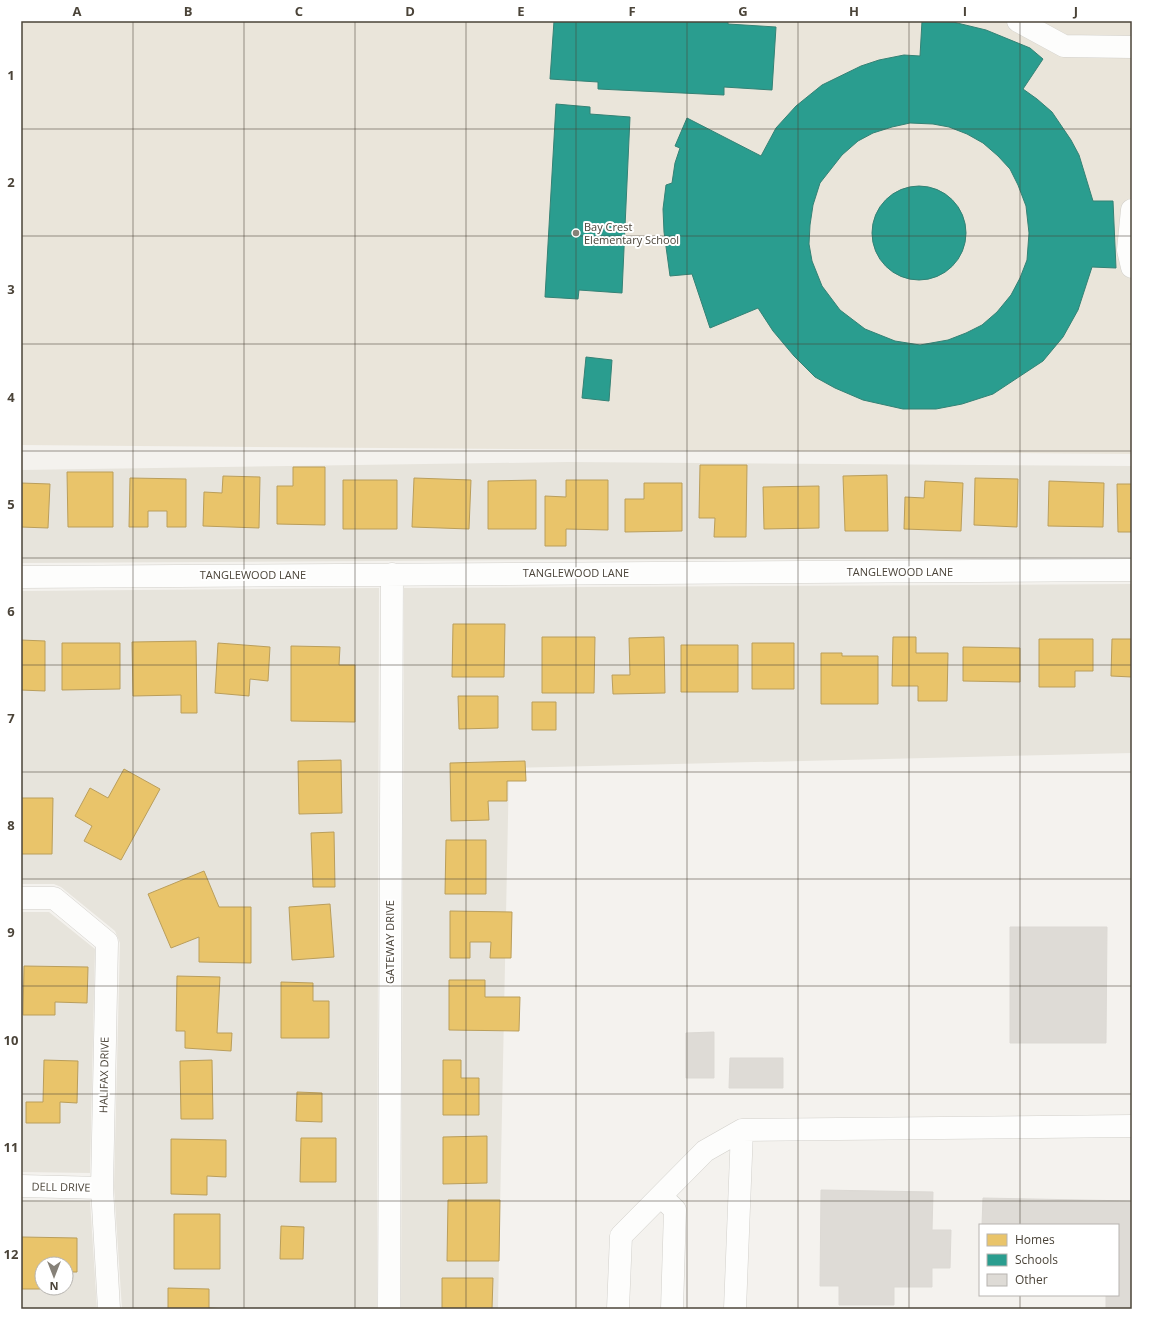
<svg xmlns="http://www.w3.org/2000/svg" width="1153" height="1330" font-family="'Open Sans',sans-serif">
  <rect width="100%" height="100%" fill="#f4f2ee"/>
  <path fill="#e7e4dc" fill-rule="evenodd" d="M568 462 1132 466V557L21 563V470Z
    M1132 584V753L509 768 498 1309H401L404 588Z
    M379 588 377 1309H122L114 1187 120 943 115 931 61 887 54 884H21V591Z
    M21 912H49L95 949 90 1173 21 1172Z
    M21 1200 90 1201 97 1309H21ZM42 1264H66V1288H42Z"/>
  <path fill="#eae5da" d="M21 21H1132V454L21 445Z"/>
  <path fill="#e9c46a" stroke="#ba9e5b" d="M700 465H747L746 537H714L715 518H699Z
    M293 467H325V525L277 524V486H293Z
    M67 472H113V527H68Z
    M887 475 888 531H845L843 476Z
    M223 476 260 477 259 528 203 526 204 492 222 493Z
    M130 478 186 479V527H167V511H148V527H129Z
    M414 478 471 480 469 529 412 527Z
    M975 478 1018 479 1017 527 974 525Z
    M343 480H397V529H343Z
    M536 480V529H488V481Z
    M566 480H608V530L566 529V546H545V496L566 497Z
    M925 481 963 483 961 531 904 529 905 497 924 498Z
    M1049 481 1104 483 1103 527 1048 526Z
    M21 483 50 484 48 528 21 527Z
    M644 483H682V531L625 532V499H644Z
    M1117 484H1132V532H1118Z
    M819 486V528L764 529 763 487Z
    M453 624H505L504 677H452Z
    M542 637H595L594 693H542Z
    M664 637 665 693 613 694 612 675H630L629 638Z
    M893 637H916V653H948L947 701H918V686H892Z
    M1039 639H1093V671H1075V687H1039Z
    M1112 639H1132V677L1111 676Z
    M21 640 45 641V691L21 690Z
    M196 641 197 713H181V695L133 696 132 642Z
    M62 643H120V689L62 690Z
    M218 643 270 647 268 681 250 679 249 696 215 693Z
    M752 643H794V689H752Z
    M681 645H738V692H681Z
    M291 646 340 647 339 665H355V722L291 721Z
    M963 647 1020 648V682L963 681Z
    M821 653H842V656H878V704H821Z
    M458 696H498V728L459 729Z
    M532 702H556V730H532Z
    M341 760 342 813 299 814 298 761Z
    M525 761 526 781H507V801H488L489 820 451 821 450 763Z
    M124 769 160 789 121 860 84 841 92 826 75 816 90 788 108 798Z
    M21 798H53L52 854H21Z
    M334 832 335 887H313L311 833Z
    M446 840H486V894H445Z
    M204 871 219 907H251V963L199 962V937L171 948 148 894Z
    M330 904 334 957 292 960 289 907Z
    M450 911 512 912 511 958H490L491 942H470V958H450Z
    M24 966 88 967 87 1003 55 1002V1015H23Z
    M177 976 220 977 217 1033H232L231 1051 185 1048V1031H176Z
    M449 980H485V997H520L519 1031 449 1030Z
    M281 982 313 983V1001H329V1038H281Z
    M44 1060 78 1061 77 1103 60 1102V1123H26V1102H43Z
    M212 1060 213 1119H181L180 1061Z
    M443 1060H461V1078H479V1115H443Z
    M297 1092 322 1093V1122L296 1121Z
    M487 1136V1183L443 1184V1137Z
    M301 1138H336V1182H300Z
    M171 1139 226 1140V1177L207 1176V1195L171 1194Z
    M448 1200H500L499 1261H447Z
    M174 1214H220V1269H174Z
    M281 1226 304 1227 303 1259H280Z
    M22 1237 77 1238V1272H66V1264H42V1288H59V1289H22Z
    M442 1278H493L492 1309H442Z
    M168 1288 209 1289V1308L229 1309H168Z"/>
  <path fill="#2a9d8f" stroke="#348275" fill-rule="evenodd" d="M554 21H728V24L776 27 772 90 724 87V95L598 89V82L550 79Z
    M922 21 953 22 986 30 1030 48 1043 59 1023 89 1037 99 1052 112 1071 140 1079 155 1093 201H1113L1116 268 1092 267 1078 310 1063 337 1043 361 993 394 962 404 936 409H903L863 400 835 388 815 377 794 356 773 331 758 308 710 328 692 274 670 276 664 232 663 209 666 185 672 183 675 163 680 148 675 146 687 118 761 156 776 128 796 106 822 85 861 66 879 60 904 55 920 56ZM910 123 933 124 949 127 967 134 983 143 998 156 1010 169 1018 185 1026 206 1029 233 1027 260 1020 278 1011 295 997 312 982 325 966 333 948 340 920 345 895 341 865 329 840 310 822 286 812 261 809 244 810 225 813 205 820 183 842 155 858 141 873 133 892 127Z
    M556 104 590 107V114L630 117 622 293 579 290 578 299 545 297Z
    M872 233a47 47 0 1 1 94 0a47 47 0 1 1-94 0Z
    M586 357 612 360 609 401 582 398Z"/>
  <path fill="#dedbd6" stroke="#dcd9d4" d="M1010 927H1107L1106 1043H1010Z
    M714 1032V1078H686V1033Z
    M730 1058H783V1088H729Z
    M821 1190 933 1192 932 1230H951L950 1268H932V1287H894V1305H839V1286H820Z
    M983 1198 1132 1201V1309H1106V1295H1118V1225H982Z"/>
  <g fill="none" stroke-linecap="round" stroke-linejoin="round">
    <g stroke="#d2d0cb" stroke-width="23">
      <path id="minor" d="M1018 21 1064 46 1132 47
        M1132 210 1128 250 1132 267
        M21 577 1132 570
        M21 898H54L107 942 102 1188 109 1309
        M21 1186 102 1188
        M661 1196 675 1210 672 1309
        M389 1309 392 574
        M618 1309 621 1236 705 1151 742 1130 1132 1126
        M735 1309 742 1130"/>
    </g>
    <use href="#minor" stroke="#fdfdfc" stroke-width="22"/>
  </g>
  <path fill="none" stroke="#4b4439" stroke-width="1" stroke-opacity="0.55" d="M133 21V1309M244 21V1309M355 21V1309M466 21V1309M576 21V1309M687 21V1309M798 21V1309M909 21V1309M1020 21V1225M21 129H1132M21 236H1132M21 344H1132M21 451H1132M21 558H1132M21 665H1132M21 772H1132M21 879H1132M21 986H1132M21 1094H1132M21 1201H1132M1020 1295V1309"/>
  <circle fill="#868178" stroke="#fff" stroke-width="1.5" cx="576" cy="233" r="4"/>
  <g text-anchor="middle" stroke-width="4" stroke-linejoin="round" paint-order="stroke">
    <g font-size="11" fill="#4b4439" stroke="#fff" text-anchor="start">
      <text x="584" y="231">Bay Crest<tspan x="584" dy="13">Elementary School</tspan></text>
    </g>
    <g font-size="11" fill="#4b4439" stroke="#fff">
      <text x="900" y="576">TANGLEWOOD LANE</text>
      <text x="576" y="577">TANGLEWOOD LANE</text>
      <text x="253" y="579">TANGLEWOOD LANE</text>
      <text transform="translate(390 942) rotate(-90)" y="4">GATEWAY DRIVE</text>
      <text transform="translate(104 1075) rotate(-89)" y="4">HALIFAX DRIVE</text>
      <text transform="translate(61 1187) rotate(1)" y="4">DELL DRIVE</text>
    </g>
  </g>
  <rect width="1153" height="1330" fill="none" stroke="#ffffff" stroke-width="44"/>
  <rect x="979" y="1224" width="140" height="72" fill="#ffffff" stroke="#b7b4b0"/>
  <rect x="987" y="1234" width="20" height="12" fill="#e9c46a" stroke="#b7b4b0"/>
  <text x="1015" y="1244" font-size="12" fill="#4b4439">Homes</text>
  <rect x="987" y="1254" width="20" height="12" fill="#2a9d8f" stroke="#b7b4b0"/>
  <text x="1015" y="1264" font-size="12" fill="#4b4439">Schools</text>
  <rect x="987" y="1274" width="20" height="12" fill="#dedbd6" stroke="#b7b4b0"/>
  <text x="1015" y="1284" font-size="12" fill="#4b4439">Other</text>
  <g transform="translate(54 1276) rotate(180)"><circle r="19" fill="#ffffff" stroke="#b7b4b0"/>
  <path d="M0-3L7 15L0 10L-7 15Z" fill="#868178"/>
  <text y="-6" font-size="11" font-weight="bold" text-anchor="middle" fill="#4b4439">N</text>
  </g>
  <rect x="22" y="22" width="1109" height="1286" fill="none" stroke="#4b4439" stroke-width="1.5"/>
  <g font-size="13" text-anchor="middle" font-weight="bold" fill="#4b4439">
    <text x="77" y="16">A</text>
    <text x="188" y="16">B</text>
    <text x="299" y="16">C</text>
    <text x="410" y="16">D</text>
    <text x="521" y="16">E</text>
    <text x="632" y="16">F</text>
    <text x="743" y="16">G</text>
    <text x="854" y="16">H</text>
    <text x="965" y="16">I</text>
    <text x="1076" y="16">J</text>
    <text x="11" y="80">1</text>
    <text x="11" y="187">2</text>
    <text x="11" y="294">3</text>
    <text x="11" y="402">4</text>
    <text x="11" y="509">5</text>
    <text x="11" y="616">6</text>
    <text x="11" y="723">7</text>
    <text x="11" y="830">8</text>
    <text x="11" y="937">9</text>
    <text x="11" y="1045">10</text>
    <text x="11" y="1152">11</text>
    <text x="11" y="1259">12</text>
  </g>
</svg>
